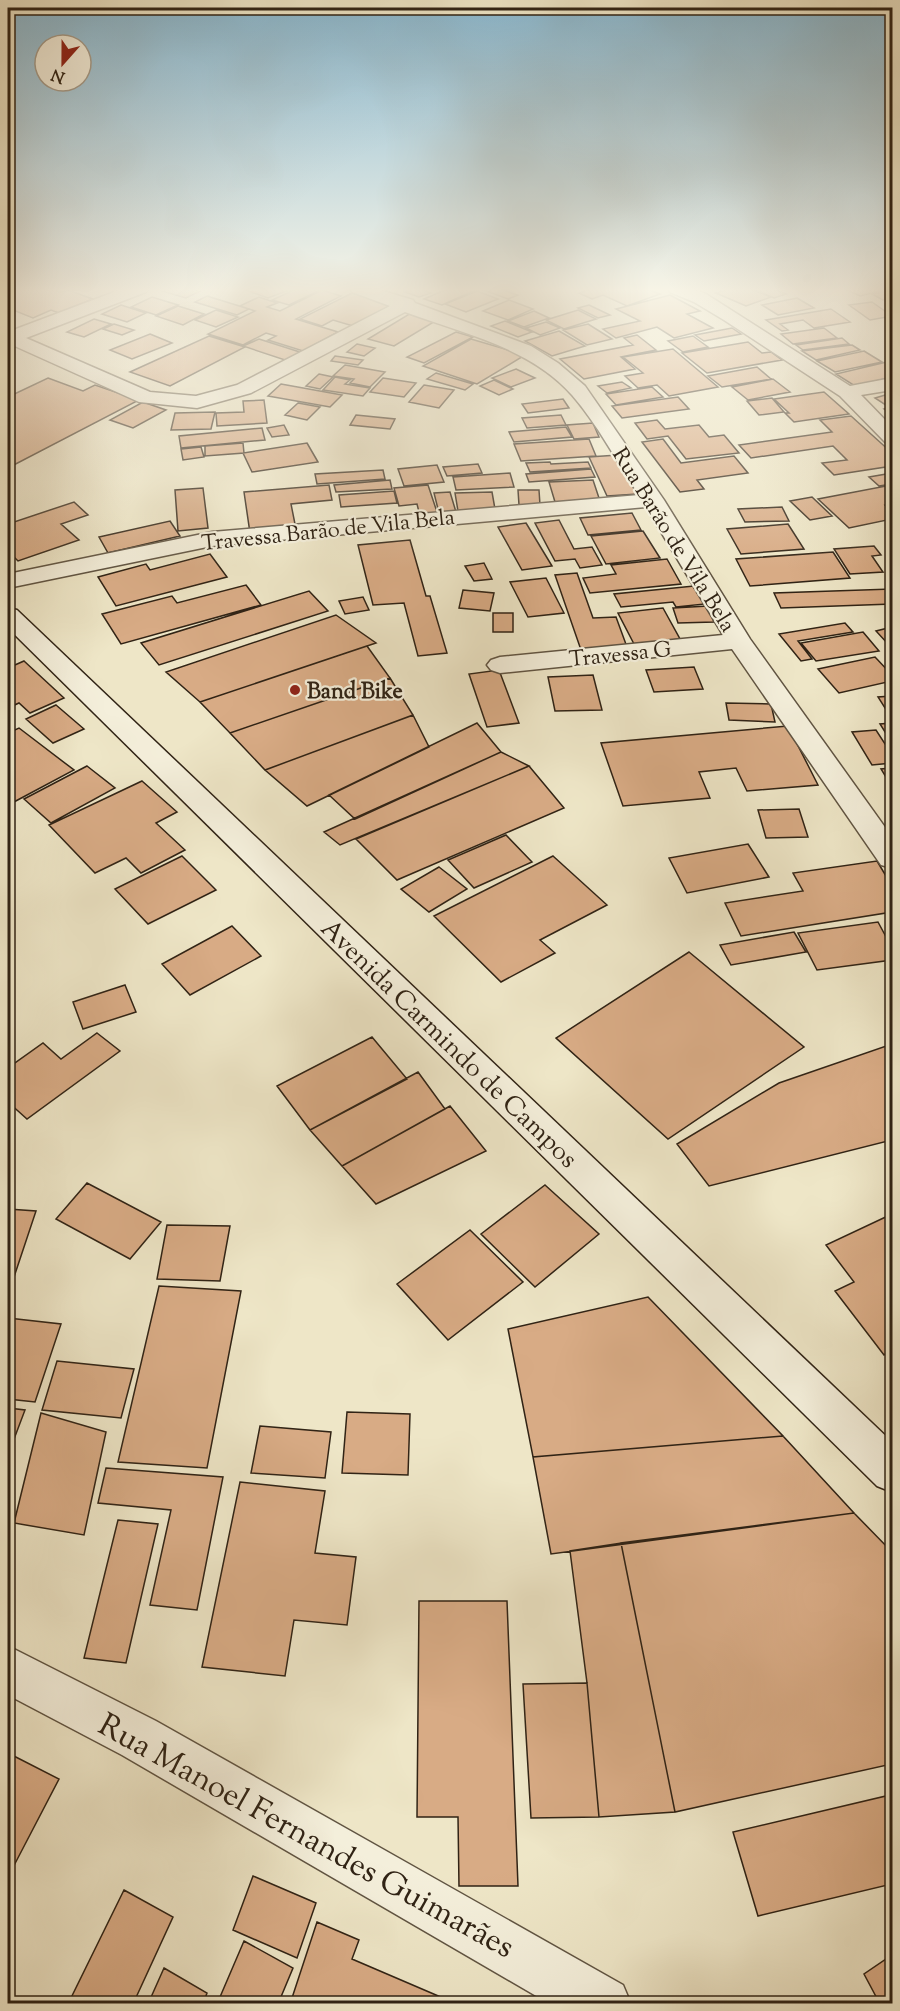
<svg xmlns="http://www.w3.org/2000/svg" width="900" height="2011" font-family="'Sorts Mill Goudy',serif">
  <rect width="100%" height="100%" fill="#eee6c7"/>
  <filter id="stains"><feTurbulence type="fractalNoise" baseFrequency=".00333" numOctaves="4"/><feColorMatrix values="0 0 0 0 .2 0 0 0 0 .09 0 0 0 0 .02 0 0 0 .5 -.17"/></filter>
  <radialGradient id="worn" r=".72"><stop offset=".6" stop-color="#630" stop-opacity="0"/><stop offset="1" stop-color="#630" stop-opacity=".3"/></radialGradient>
  <path fill="#d8ab85" stroke="#302315" stroke-width="1.5" d="M8 288H48L61 292 68 290 93 299 59 313 51 310 33 318 8 308Z
    M168 288H206L186 298 162 291Z
    M246 288H294L268 298 243 289Z
    M298 288H325L289 305 272 300Z
    M418 288 431 293 419 297 405 292Z
    M449 288H480L442 305 424 299Z
    M486 288H497L518 295 508 299 481 289Z
    M594 288H644L660 294 627 306 603 295 592 299 579 293Z
    M732 288H748L771 297 746 306 716 293Z
    M751 288H771L786 294 774 298Z
    M849 288H892L860 296 845 289Z
    M322 290 341 296 296 319 338 332 303 351 268 340 276 336 266 333 243 345 208 334 255 311 240 306 259 297 277 303 267 307 280 311Z
    M892 290V297L883 300 872 294Z
    M477 291 498 299 466 312 445 304Z
    M352 293 393 305 353 326 333 320 322 326 300 319Z
    M670 295 700 311 687 314 713 328 674 338 657 327 616 338 603 329 640 321 616 309Z
    M207 296 249 309 237 315 195 302Z
    M152 297 178 305 156 315 131 307Z
    M797 298 814 308 778 315 762 305Z
    M509 300 533 309 508 320 483 311Z
    M872 302 892 316 870 320 849 305Z
    M121 305 146 313 127 322 102 314Z
    M589 305 610 315 598 318 578 308Z
    M178 306 204 314 183 325 156 316Z
    M831 309 850 322 814 328 803 320 780 324 788 330 782 331 766 320Z
    M216 310 238 317 216 327 195 320Z
    M578 310 596 319 564 329 546 320Z
    M534 311 549 318 524 327 508 321Z
    M411 313 437 320 394 346 368 339Z
    M94 319 111 324 84 337 67 332Z
    M505 321 532 332 518 337 491 326Z
    M546 322 560 328 540 335 526 328Z
    M114 324 134 330 122 335 103 329Z
    M588 324 612 339 587 345 563 330Z
    M732 328 741 334 704 341 695 335Z
    M824 328 837 338 793 344 781 334Z
    M559 331 585 346 552 356 525 341Z
    M456 332 473 337 424 363 407 357Z
    M150 334 172 343 132 359 110 350Z
    M637 335 656 350 621 357 635 369 584 379 560 359 633 345 624 338Z
    M209 336 245 347 170 386 130 372Z
    M693 336 708 347 683 352 668 341Z
    M842 338 849 344 803 350 796 345Z
    M259 339 303 353 288 361 243 346Z
    M471 339 525 355 477 384 423 366Z
    M748 342 762 353 771 352 782 360 707 373 682 353Z
    M357 344 375 348 364 356 347 352Z
    M852 345 860 350 816 360 802 351Z
    M673 349 718 387 669 396 657 385 638 388 625 376 643 373 623 357Z
    M864 351 882 362 835 372 817 361Z
    M335 356 363 360 358 365 331 361Z
    M891 361 892 377 855 386 836 374Z
    M345 365 385 372 370 387 350 383 354 379 333 376Z
    M757 367 771 379 722 387 708 376Z
    M516 369 535 378 511 387 492 378Z
    M436 373 473 384 465 390 427 379Z
    M319 374 333 377 320 389 306 386Z
    M335 377 350 380 345 384 370 388 363 396 323 390Z
    M48 378 83 391 95 385 139 400 8 468V397Z
    M383 378 416 383 404 397 370 392Z
    M773 379 790 392 748 400 732 387Z
    M494 380 513 389 499 395 480 386Z
    M622 382 631 388 607 393 598 386Z
    M281 384 342 395 330 407 268 396Z
    M424 385 454 390 439 408 409 402Z
    M652 387 663 397 616 405 606 394Z
    M824 392 849 414 794 422 785 413H789L774 399Z
    M892 393V414L884 409 889 407 875 398Z
    M678 397 689 409 622 418 612 406Z
    M772 398 784 412 759 415 747 401Z
    M563 399 569 408 528 413 522 404Z
    M264 400 267 423 217 426 216 413 244 412 243 401Z
    M143 402 166 410 133 428 110 420Z
    M298 403 320 407 307 420 285 415Z
    M215 412 211 429 171 430 175 413Z
    M356 415 395 419 390 429 350 425Z
    M561 415 566 425 527 428 522 418Z
    M851 416 892 453V466L834 475 822 463 847 460 833 446 751 458 739 445 832 432 820 420Z
    M657 420 665 429 699 425 709 437 724 435 739 453 686 459 668 436 647 439 635 423Z
    M593 423 599 437 574 439 567 425Z
    M284 425 289 435 272 437 267 428Z
    M566 427 572 437 514 442 509 432Z
    M262 428 265 440 181 448 179 436Z
    M589 439 596 456 521 461 514 444Z
    M663 439 681 463 734 456 748 473 697 480 704 489 680 492 642 442Z
    M243 443 244 453 205 456V446Z
    M307 443 318 462 252 472 243 453Z
    M201 447 204 457 183 460 181 449Z
    M618 455 638 494 607 496 589 457Z
    M550 462 551 464 588 462 591 468 530 472 526 463Z
    M478 464 482 473 447 476 443 467Z
    M437 465 444 482 404 486 398 469Z
    M892 468V484L879 486 869 477 892 473 887 469Z
    M591 469 595 477 529 482 526 474Z
    M383 470 385 479 317 484 315 474Z
    M510 473 514 487 456 490 453 477Z
    M390 480 392 489 336 492 334 485Z
    M593 480 600 501 555 502 549 482Z
    M329 485 332 500 291 504 296 529 250 533 244 492Z
    M428 485 438 515 420 516 417 504 399 506 394 488Z
    M886 486 892 492V503L885 505 892 512V519L849 528 818 499Z
    M203 488 208 528 178 531 175 490Z
    M518 490H539L540 505H519Z
    M394 491 397 503 341 507 339 495Z
    M450 492 456 512 439 513 434 493Z
    M492 492 495 509 458 511 455 493Z
    M812 497 832 516 810 520 790 501Z
    M74 502 88 515 61 524 79 540 18 561 8 551V524Z
    M782 507 789 521 745 522 738 509Z
    M632 513 641 530 588 535 580 518Z
    M559 520 574 549 592 547 602 565 580 568 575 559 555 561 535 523Z
    M170 521 180 536 108 553 99 537Z
    M526 523 552 566 522 570 498 527Z
    M788 524 804 549 741 554 727 529Z
    M643 531 660 558 606 564 591 536Z
    M410 540 426 596H430L447 653 418 656 404 603 373 605 358 545Z
    M874 546 881 555 872 556 883 572 850 574 834 549Z
    M833 552 850 578 750 586 736 559Z
    M210 554 227 577 116 606 98 577 146 564 150 570Z
    M667 559 681 584 590 593 583 578 616 574 611 565Z
    M484 563 492 579 474 581 465 566Z
    M577 573 593 618 616 617 627 647 581 650 555 575Z
    M546 578 564 613 528 617 510 582Z
    M246 585 261 605 121 644 102 614 172 596 177 603Z
    M694 586 705 604 676 607 673 602 621 607 614 594Z
    M892 589V604L781 608 774 593Z
    M463 590 494 593 490 611 459 608Z
    M309 591 328 611 159 665 141 643Z
    M363 597 369 610 345 614 339 601Z
    M708 606 714 622 678 623 673 608Z
    M663 608 680 639 634 644 618 613Z
    M493 613H513V632H493Z
    M336 615 376 643 200 702 166 672Z
    M845 623 853 632 798 641 812 659 801 661 779 634Z
    M892 627V643L888 644 876 631Z
    M863 632 879 651 816 661 801 643Z
    M367 646 390 678 230 733 200 702Z
    M875 657 892 675V681L839 693 818 669Z
    M24 661 64 698 30 713 19 703 8 708V668Z
    M694 667 703 689 654 692 646 670Z
    M499 670 519 723 487 727 469 674Z
    M593 675 602 710 555 711 548 677Z
    M390 678 413 715 265 770 230 733Z
    M892 696V719L878 697Z
    M726 703 771 704 775 722 729 720Z
    M56 705 84 729 53 743 26 719Z
    M413 715 429 747 307 806 265 770Z
    M477 723 501 752 355 819 329 795Z
    M892 723V763L872 765 852 732 876 730 885 744 892 743 880 724Z
    M788 726 818 785 747 791 736 768 699 772 710 798 623 806 601 743Z
    M19 728 74 770 12 803 8 800V733Z
    M501 752 529 766 340 845 324 832Z
    M87 766 115 788 51 823 24 799Z
    M529 766 564 808 397 880 356 839Z
    M892 768V787L881 769Z
    M142 781 177 812 156 823 185 850 141 873 126 858 95 873 49 825Z
    M799 809 808 837 766 838 758 810Z
    M506 835 532 862 474 888 448 860Z
    M748 844 769 877 687 893 669 858Z
    M182 856 216 890 148 924 115 889Z
    M553 856 607 905 540 940 555 953 501 982 434 916Z
    M877 861 892 886V912L741 936 725 903 803 891 793 873Z
    M439 867 467 889 429 912 401 889Z
    M878 922 892 948V960L817 970 798 933Z
    M232 926 261 956 190 995 162 964Z
    M794 932 806 952 731 965 720 945Z
    M689 952 804 1047 668 1139 556 1038Z
    M125 985 136 1012 83 1029 73 1002Z
    M97 1033 120 1051 27 1119 8 1102V1068L43 1043 61 1059Z
    M372 1037 407 1079 310 1130 277 1086Z
    M892 1044V1140L709 1186 677 1144 779 1083Z
    M418 1072 445 1109 342 1166 310 1130Z
    M450 1106 486 1151 376 1204 342 1166Z
    M87 1183 161 1222 130 1259 56 1219Z
    M545 1185 599 1234 535 1287 481 1234Z
    M8 1209 36 1211 8 1295Z
    M892 1214V1350L884 1355 835 1291 854 1282 826 1245Z
    M167 1225 230 1226 220 1281 157 1279Z
    M470 1230 523 1282 448 1340 397 1284Z
    M159 1286 241 1291 207 1468 118 1462Z
    M648 1297 783 1436 533 1457 508 1329Z
    M8 1318 61 1324 35 1402 8 1399Z
    M57 1361 134 1369 121 1418 42 1410Z
    M8 1408 25 1410 8 1455Z
    M347 1412 410 1414 408 1475 342 1473Z
    M41 1413 106 1432 84 1535 14 1523Z
    M260 1426 331 1432 325 1478 251 1473Z
    M783 1436 854 1513 551 1554 533 1457Z
    M106 1468 223 1477 197 1610 150 1605 171 1510 98 1503Z
    M240 1482 325 1491 315 1553 356 1557 347 1625 294 1620 285 1676 202 1667Z
    M854 1513 892 1552V1764L675 1812 621 1543Z
    M118 1520 158 1524 126 1663 84 1658Z
    M621 1543 675 1812 599 1817 587 1683 570 1551Z
    M419 1601H507L518 1886H459L458 1817H417Z
    M587 1683 599 1817 531 1818 523 1684Z
    M8 1753 59 1779 8 1877Z
    M886 1796 892 1813V1884L758 1916 733 1832Z
    M253 1876 316 1903 297 1958 233 1930Z
    M124 1890 173 1917 133 2004H68Z
    M317 1922 359 1940 352 1959 457 2004H290Z
    M244 1941 293 1968 278 2004H217Z
    M892 1955V2004H880L864 1974Z
    M164 1968 207 1993 203 2004H148Z"/>
  <g fill="none" stroke-linecap="round" stroke-linejoin="round">
    <g stroke="#605442" stroke-width="3">
      <path id="minor" d="M125 288H149L146 292 26 338 150 392 196 396 237 385 390 306 352 292 349 288H373L413 300 415 303 531 346 558 363 585 386 664 500 750 639 892 837V868L881 865 732 649 500 673 491 670 487 665 491 660 500 657 723 635 646 507 212 546 8 588V574L212 532 639 495C617 462 598 425 572 395 531 348 462 333 405 312L251 393 197 408 139 402 8 343V332Z
        M667 288H690L706 294 850 386 892 378V390L861 395 892 427V444L885 442 840 396 724 320 694 302 670 292Z
        M8 1646 156 1721 623 1985 631 2004H550L122 1755 8 1695Z"/>
    </g>
    <g stroke="#302315" stroke-width="3">
      <path id="secondary" d="M8 608 17 610 892 1442V1492L877 1486 8 628Z"/>
    </g>
    <use href="#minor" fill="#f4efdb" fill-rule="evenodd"/>
    <use href="#secondary" fill="#f4efdb" fill-rule="evenodd"/>
  </g>
  <linearGradient id="sky" x2="0" y2="1"><stop stop-color="#89b9d2"/><stop offset="0.51" stop-color="#f7f4e6"/><stop offset="1" stop-color="#f7f4e6" stop-opacity="0"/></linearGradient>
  <rect width="900" height="569" fill="url(#sky)"/>
  <circle fill="#8f2418" stroke="#f4efdb" stroke-width="2" cx="295" cy="690" r="6"/>
  <g text-anchor="middle" stroke-width="4.5" stroke-linejoin="round" paint-order="stroke">
    <g font-size="22" fill="#302315" stroke="#f4efdb">
      <text transform="translate(328 529) rotate(-6)" y="8">Travessa Barão de Vila Bela</text>
      <text transform="translate(675 539) rotate(58)" y="8">Rua Barão de Vila Bela</text>
      <text transform="translate(620 653) rotate(-6)" y="8">Travessa G</text>
    </g>
    <g font-size="22" font-weight="bold" fill="#302315" stroke="#f4efdb" text-anchor="start">
      <text x="307" y="698">Band Bike</text>
    </g>
    <g font-size="26" fill="#302315" stroke="#f4efdb">
      <text transform="translate(450 1043) rotate(44)" y="9">Avenida Carmindo de Campos</text>
    </g>
    <g font-size="32" fill="#302315" stroke="#f4efdb">
      <text transform="translate(307 1835) rotate(29)" y="11">Rua Manoel Fernandes Guimarães</text>
    </g>
  </g>
  <rect width="900" height="2011" fill="none" stroke="#eee6c7" stroke-width="30"/>
  <rect x="9" y="9" width="882" height="1993" fill="none" stroke="#302315" stroke-width="3"/>
  <rect x="15" y="15" width="870" height="1981" fill="none" stroke="#302315" stroke-width="1.5"/>
  <g transform="translate(63 63) rotate(201)"><circle r="28" fill="#f4efdb" stroke="#a69d8c" stroke-width="1.5"/>
  <path d="M0-4.5L10 22L0 15L-10 22Z" fill="#8f2418"/>
  <text y="-9" font-size="16" font-weight="bold" text-anchor="middle" fill="#302315">N</text>
  </g>
  <rect width="100%" height="100%" filter="url(#stains)"/>
  <rect width="100%" height="100%" fill="url(#worn)"/>
</svg>
